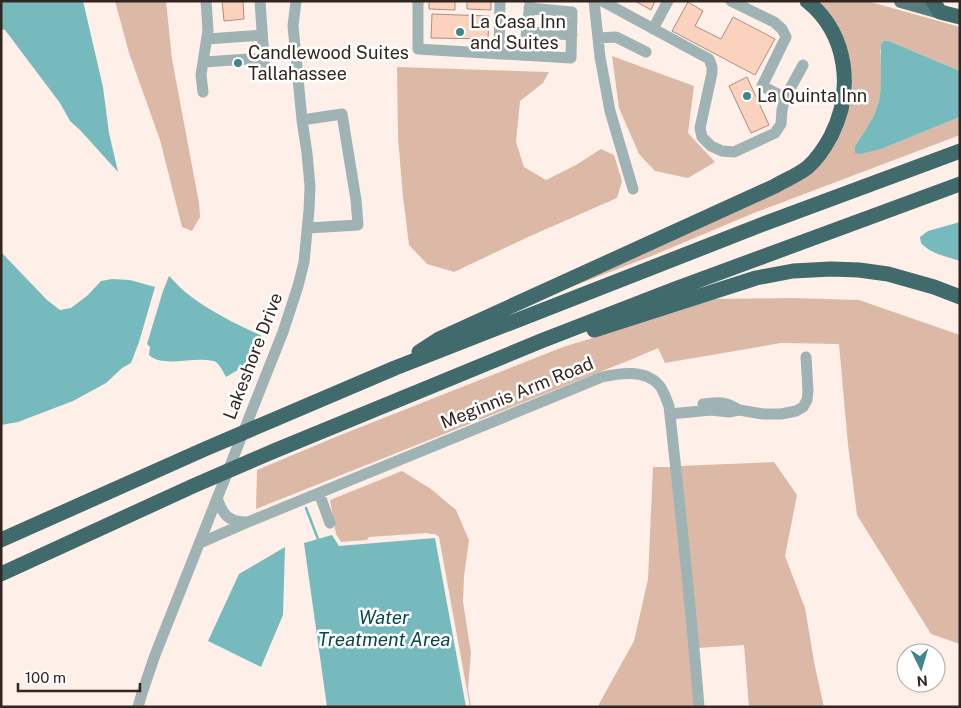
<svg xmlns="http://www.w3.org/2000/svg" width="961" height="708" font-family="'Public Sans',sans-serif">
  <rect width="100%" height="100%" fill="#feefe8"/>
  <path fill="#dcb9a7" d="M115 1H166L172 59 199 203 200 217 192 231 182 227 160 140 129 53Z
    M813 1H867L960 27V71L889 41 880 50C881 65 882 82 880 97 877 115 865 131 855 146L881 149 960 117V135L754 213 654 255 545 297 783 186 836 143 844 126 849 108 852 84 851 70Z
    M612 56 694 86 688 133 715 162 688 178 655 171 639 154 619 108Z
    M397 67 549 72 543 83 520 101 516 142 524 167 546 180 576 165 601 149 614 155 622 181 617 198 528 237 454 272 427 264 409 245 403 197 398 138Z
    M791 298 859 300 960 335V644L931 634 857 515 848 445 839 344 781 343 665 363 658 348 635 358 256 509 257 470 338 436 563 347 596 337 672 311 715 299Z
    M774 462 797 495 785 556 805 608 815 667 824 707H749L744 645 698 648 679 466Z
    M653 467H671L695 707H599V704L634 641 648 579Z
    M402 471 431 489 456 510 469 540 464 576 463 602 471 653 468 689 471 707H470L439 537 435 534H429L428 533 369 537 367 540 341 542 336 534 330 500Z"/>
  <path fill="#77babe" d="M1 1H83L103 87 109 133 118 172 80 130 70 121 60 103 5 30 1 29Z
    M884 41H889L960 71V117L881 149 860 154 855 153V146C865 131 877 115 880 96 882 79 880 62 881 44Z
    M960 222V261C945 256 931 254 921 243L920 237 928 231Z
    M1 252 47 300 60 310 71 308 88 295 101 281 112 279 130 280 155 287 139 342 131 363 122 368 106 383 73 401 18 422 1 425Z
    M169 276C175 282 182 290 189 295 211 312 236 324 262 336L253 361 226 377C223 372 220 364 214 361 213 361 207 360 206 360 190 358 161 367 149 355L150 347 147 344 163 291Z
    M332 535 339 546 435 538 466 707H327L304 543Z
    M285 547 283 615 261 667 208 641 239 574Z"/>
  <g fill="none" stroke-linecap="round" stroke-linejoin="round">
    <path stroke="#77babe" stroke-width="2.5" d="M306 508 318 539"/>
  </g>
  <path fill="#fbd2bd" stroke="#af8e7d" d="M222 1H243L244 19 224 21Z
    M429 1H455V10L429 9Z
    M467 1H491V10L467 9Z
    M635 1H655L651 10Z
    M688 2 703 11 695 26 721 39 733 17 775 39 755 75 672 31Z
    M432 14 489 16 488 39 431 38Z
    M747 77 769 125 751 133 729 86Z"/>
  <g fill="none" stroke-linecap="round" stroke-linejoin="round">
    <path stroke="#a0b3b4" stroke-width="11" d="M260 1 265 74
      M418 1V49L571 58 572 12 529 8
      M594 1 600 57 610 111 633 189
      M602 1 709 59 712 67V73L700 128 702 137 711 146 722 151 734 152 775 133 781 124 782 110 785 98 803 65
      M731 1 774 22 782 29 786 37 762 86 785 98
      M653 29 668 1
      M527 32 572 35
      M598 38 616 37 646 52
      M207 39 262 35
      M499 54 500 1
      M524 55 530 3
      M204 62 264 58
      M203 92 201 75 208 30 206 1
      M302 120 342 114 356 200 358 225 308 228
      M703 404C719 402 725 401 739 410
      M670 414 711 410 729 412 739 410 763 414H781L796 411 803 407 807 400 808 391 806 357
      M319 493 330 523
      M217 498C223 515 228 522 247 522
      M200 543 248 522 602 377C620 373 645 369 659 385 664 391 666 399 669 406 680 506 691 606 699 707
      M138 707 142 693 155 655 283 332 298 286 304 262 309 210 310 186 307 153 302 120 293 26 296 1"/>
    <path stroke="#5a7e80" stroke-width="14" d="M901 1 940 12"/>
    <path stroke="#416a6d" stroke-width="15" d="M933 1 940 12 960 17
      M594 330 756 278 793 271 831 269 859 270 888 274 934 287 960 297
      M419 352 439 339 775 186C785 180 798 175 808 167 817 159 825 147 831 136 854 91 848 34 807 1
      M1 540 205 449 395 368 766 223 960 151
      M1 574 193 486 274 451 541 341 675 289 960 184"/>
  </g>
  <g fill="#3f878c" stroke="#fff" stroke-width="2">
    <circle cx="460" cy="32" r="5"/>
    <circle cx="238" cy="63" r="5"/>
    <circle cx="747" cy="96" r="5"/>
  </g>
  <g text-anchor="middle" stroke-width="5" stroke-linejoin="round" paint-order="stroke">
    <g font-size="18" fill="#33251f" stroke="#fff" text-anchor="start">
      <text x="470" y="28">La Casa Inn<tspan x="470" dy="21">and Suites</tspan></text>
      <text x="248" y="59">Candlewood Suites<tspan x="248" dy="21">Tallahassee</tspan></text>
      <text x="757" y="102">La Quinta Inn</text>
    </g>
    <g font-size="18" fill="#33251f" stroke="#fff">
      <text transform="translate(253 356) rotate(-69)" y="6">Lakeshore Drive</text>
      <text transform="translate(517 393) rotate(-22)" y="6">Meginnis Arm Road</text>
    </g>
    <g font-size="19" font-style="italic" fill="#054649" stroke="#fff">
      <text x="384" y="624">Water<tspan x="384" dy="22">Treatment Area</tspan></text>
    </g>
  </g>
  <rect width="961" height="708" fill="none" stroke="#33251f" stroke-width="5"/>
  <g transform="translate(921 668) rotate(175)"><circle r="24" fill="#ffffff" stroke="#ada8a5"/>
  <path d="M0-4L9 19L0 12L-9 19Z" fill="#3f878c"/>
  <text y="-8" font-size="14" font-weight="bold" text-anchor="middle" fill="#33251f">N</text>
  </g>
  <path d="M18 683v8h122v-8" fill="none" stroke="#33251f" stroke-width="2.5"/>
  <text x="25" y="683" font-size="15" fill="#33251f" stroke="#ffffff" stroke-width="4" paint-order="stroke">100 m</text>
</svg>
